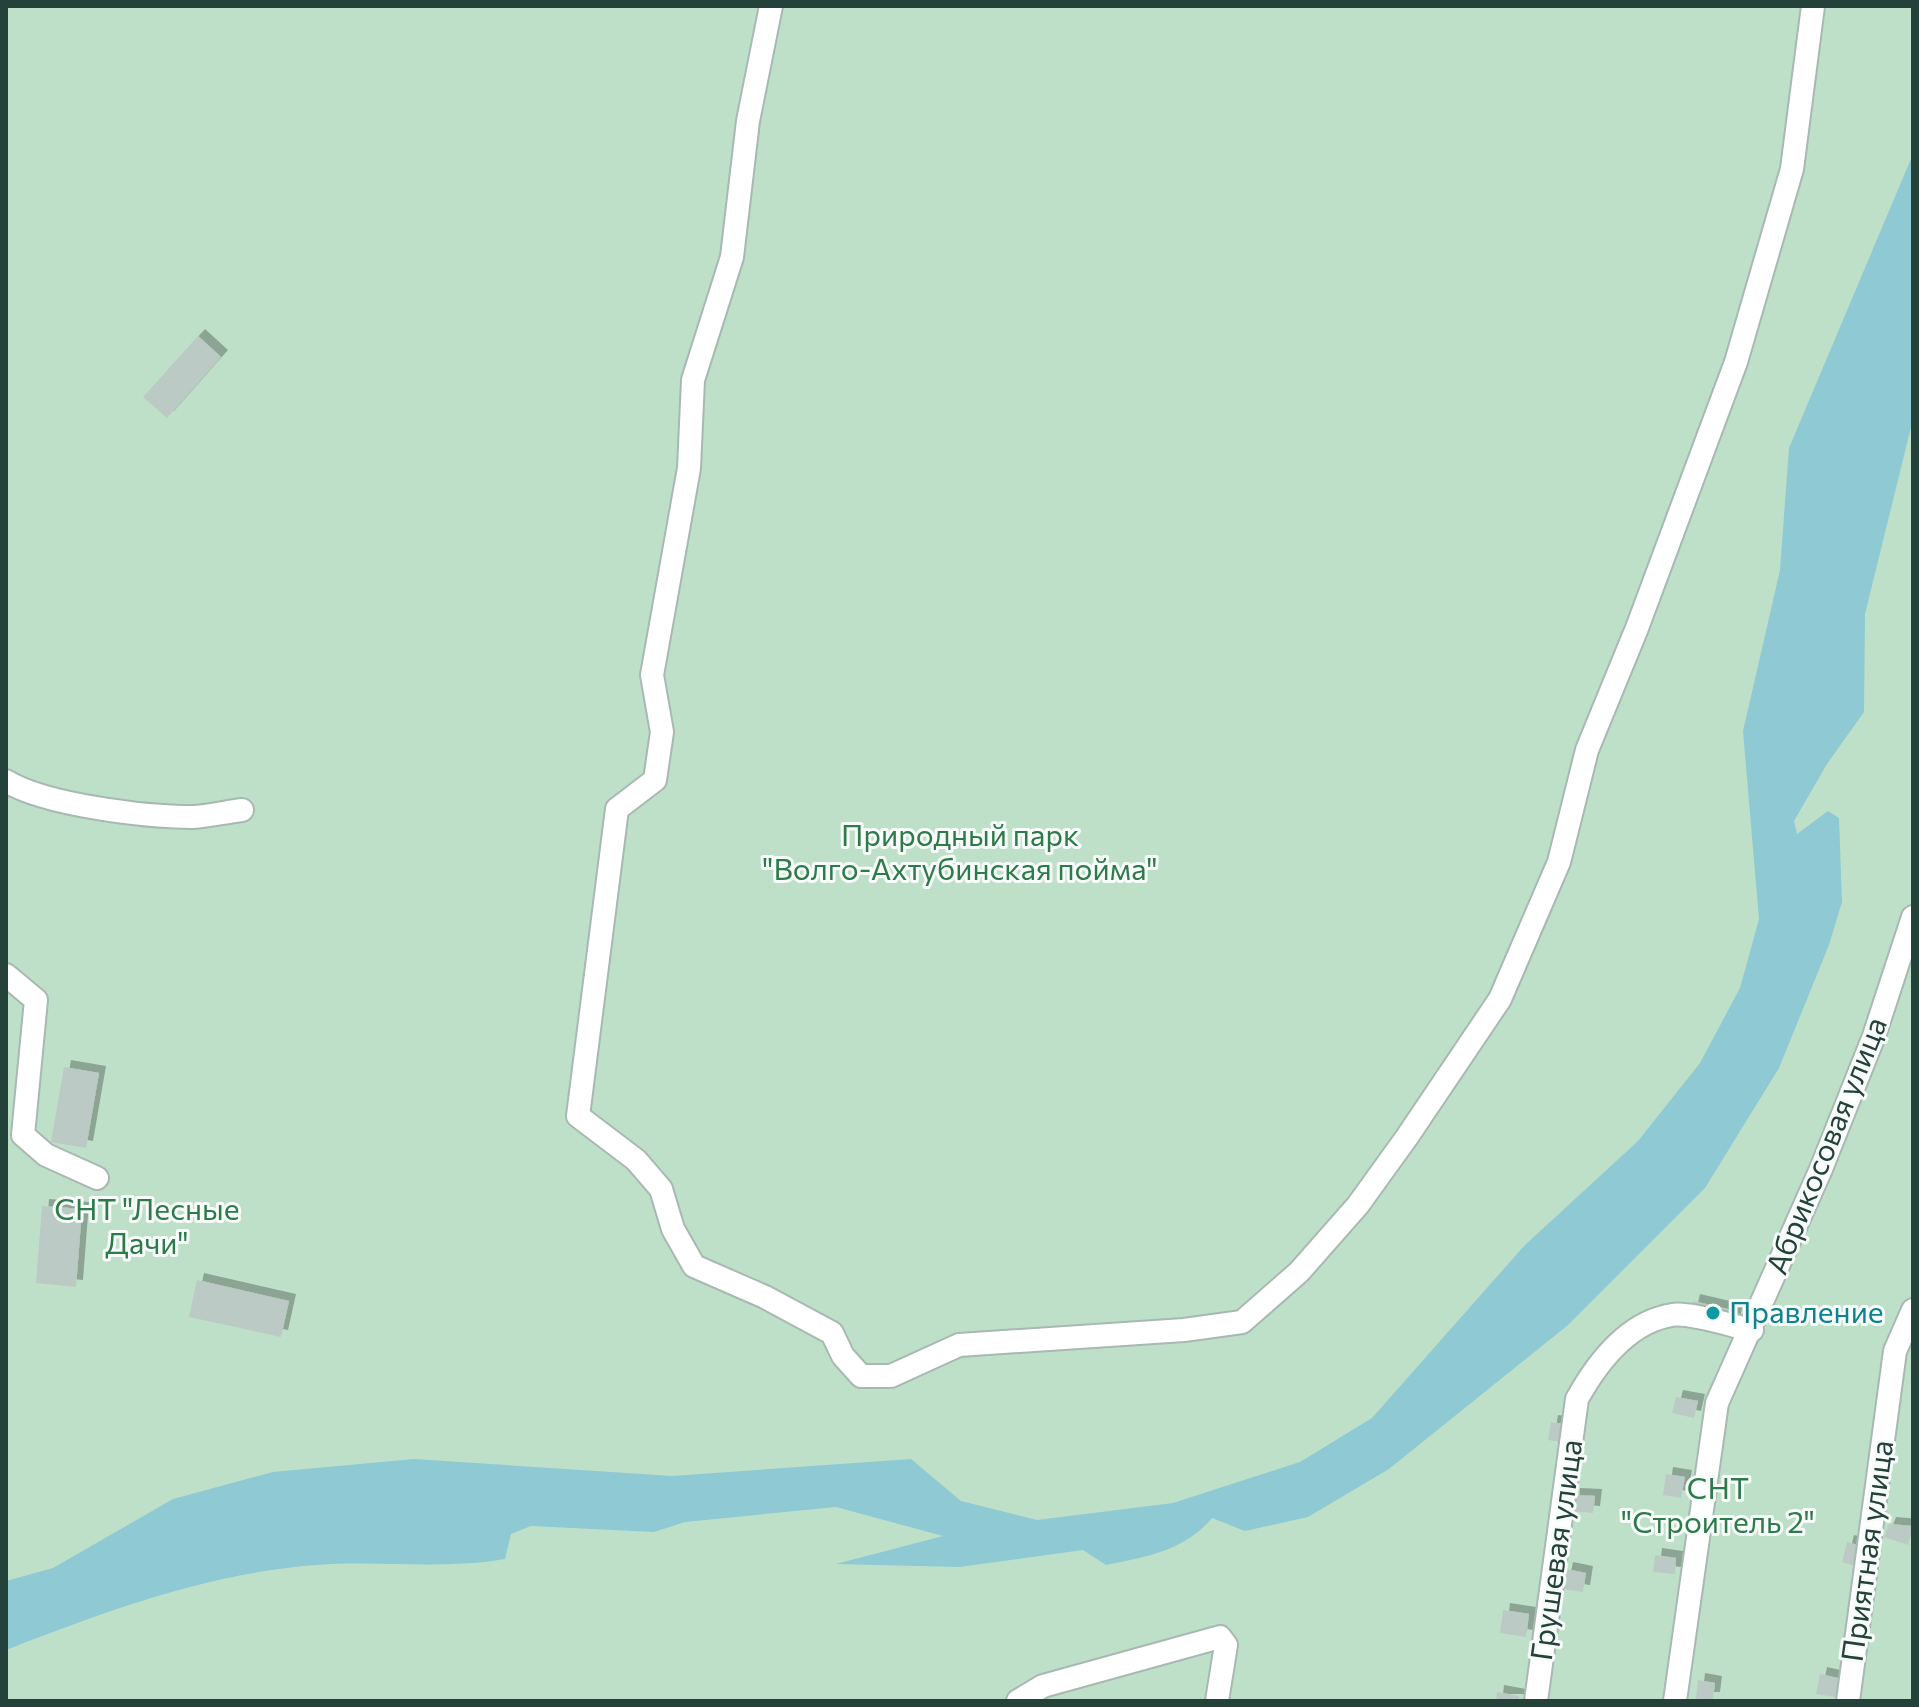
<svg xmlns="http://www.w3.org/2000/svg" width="1919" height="1707" font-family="Commissioner,sans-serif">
  <defs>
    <filter id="shadow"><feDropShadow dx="7" dy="-7" stdDeviation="0" flood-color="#0004"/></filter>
  </defs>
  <rect width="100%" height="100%" fill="#e6efeb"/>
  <path fill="#bfe0c8" d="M6 6H1913V1701H6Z"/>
  <path fill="#8ec9d4" d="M1913 154V419L1865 614 1864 712 1827 764 1794 821 1797 834 1828 811 1839 818 1842 902 1829 945 1779 1068 1705 1188 1568 1325 1389 1469 1308 1517 1245 1531 1212 1518C1184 1551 1146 1557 1106 1565L1083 1550 959 1567 836 1564 943 1536 836 1507 685 1522 654 1532 531 1526 511 1534 505 1559C442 1570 379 1560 316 1565 208 1573 106 1611 6 1650V1581L53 1568 173 1499 273 1472 414 1459 672 1476 911 1459 961 1501 1037 1520 1173 1503 1300 1462 1372 1418 1524 1246 1638 1141 1700 1063 1740 988 1759 919 1743 731 1780 570 1789 448Z"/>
  <path fill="#bbcac4" filter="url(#shadow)" d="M198 336 221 357 167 418 143 397Z
    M64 1067 99 1073 86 1148 51 1142Z
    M42 1206 82 1209 76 1287 36 1283Z
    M197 1280 289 1301 281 1337 189 1317Z
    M1693 1301 1736 1311 1733 1324 1690 1314Z
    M1676 1397 1698 1401 1694 1418 1672 1413Z
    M1551 1422 1565 1424 1562 1442 1548 1440Z
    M1666 1474 1685 1477 1681 1498 1663 1495Z
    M1573 1495 1595 1496 1593 1513 1572 1511Z
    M1889 1524 1913 1526 1908 1545 1884 1537Z
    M1847 1542 1861 1546 1855 1566 1842 1562Z
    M1655 1555 1676 1558 1675 1574 1653 1572Z
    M1566 1569 1586 1573 1583 1592 1562 1589Z
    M1503 1610 1529 1614 1526 1637 1500 1633Z
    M1820 1674 1842 1679 1841 1698 1816 1694Z
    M1698 1680 1715 1683 1713 1699H1696Z
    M1497 1692 1519 1696 1518 1701H1496Z"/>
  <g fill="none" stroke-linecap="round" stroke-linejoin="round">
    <g stroke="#a8b8b2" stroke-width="26">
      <path id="minor" d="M771 6 748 121 732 257 693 380 689 468 652 675 662 732 655 780 617 809 578 1116 636 1160 661 1189 673 1229 694 1266 765 1297 832 1333 843 1356 861 1376H891L959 1345 1184 1330 1242 1322 1299 1272 1358 1205 1407 1137 1500 999 1559 862 1587 750 1637 628 1736 362 1792 169 1813 6
        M6 781C45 805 146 817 193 817 209 816 226 812 242 810
        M6 975 36 1000 23 1135 46 1155 97 1178
        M1018 1701 1043 1686 1220 1637 1226 1645 1217 1701
        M1536 1701 1577 1399C1597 1363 1628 1322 1672 1315 1690 1312 1732 1326 1752 1330
        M1675 1701 1717 1403 1821 1169 1874 1036 1913 917
        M1848 1701 1895 1351 1913 1310"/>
    </g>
    <use href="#minor" stroke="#fff" stroke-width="22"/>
  </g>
  <circle fill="#0f9aa8" stroke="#f7fbf9" stroke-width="3" cx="1713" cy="1313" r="8"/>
  <g text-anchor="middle" stroke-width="6" stroke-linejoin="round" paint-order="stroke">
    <g font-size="30" fill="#2d7a4b" stroke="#f7fbf9">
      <text x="960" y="846">Природный парк<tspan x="960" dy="34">"Волго-Ахтубинская пойма"</tspan></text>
      <text x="147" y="1220">СНТ "Лесные<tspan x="147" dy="34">Дачи"</tspan></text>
      <text x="1718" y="1499">СНТ<tspan x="1718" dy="34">"Строитель 2"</tspan></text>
    </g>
    <g font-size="30" fill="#24423a" stroke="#f7fbf9">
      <text transform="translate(1827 1146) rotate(-68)" y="10">Абрикосовая улица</text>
      <text transform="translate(1557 1550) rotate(-82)" y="10">Грушевая улица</text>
      <text transform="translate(1868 1551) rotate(-82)" y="10">Приятная улица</text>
    </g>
    <g font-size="30" fill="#0d838f" stroke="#f7fbf9" text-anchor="start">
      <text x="1729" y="1323">Правление</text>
    </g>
  </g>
  <rect width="1919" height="1707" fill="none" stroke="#24423a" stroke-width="16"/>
</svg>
